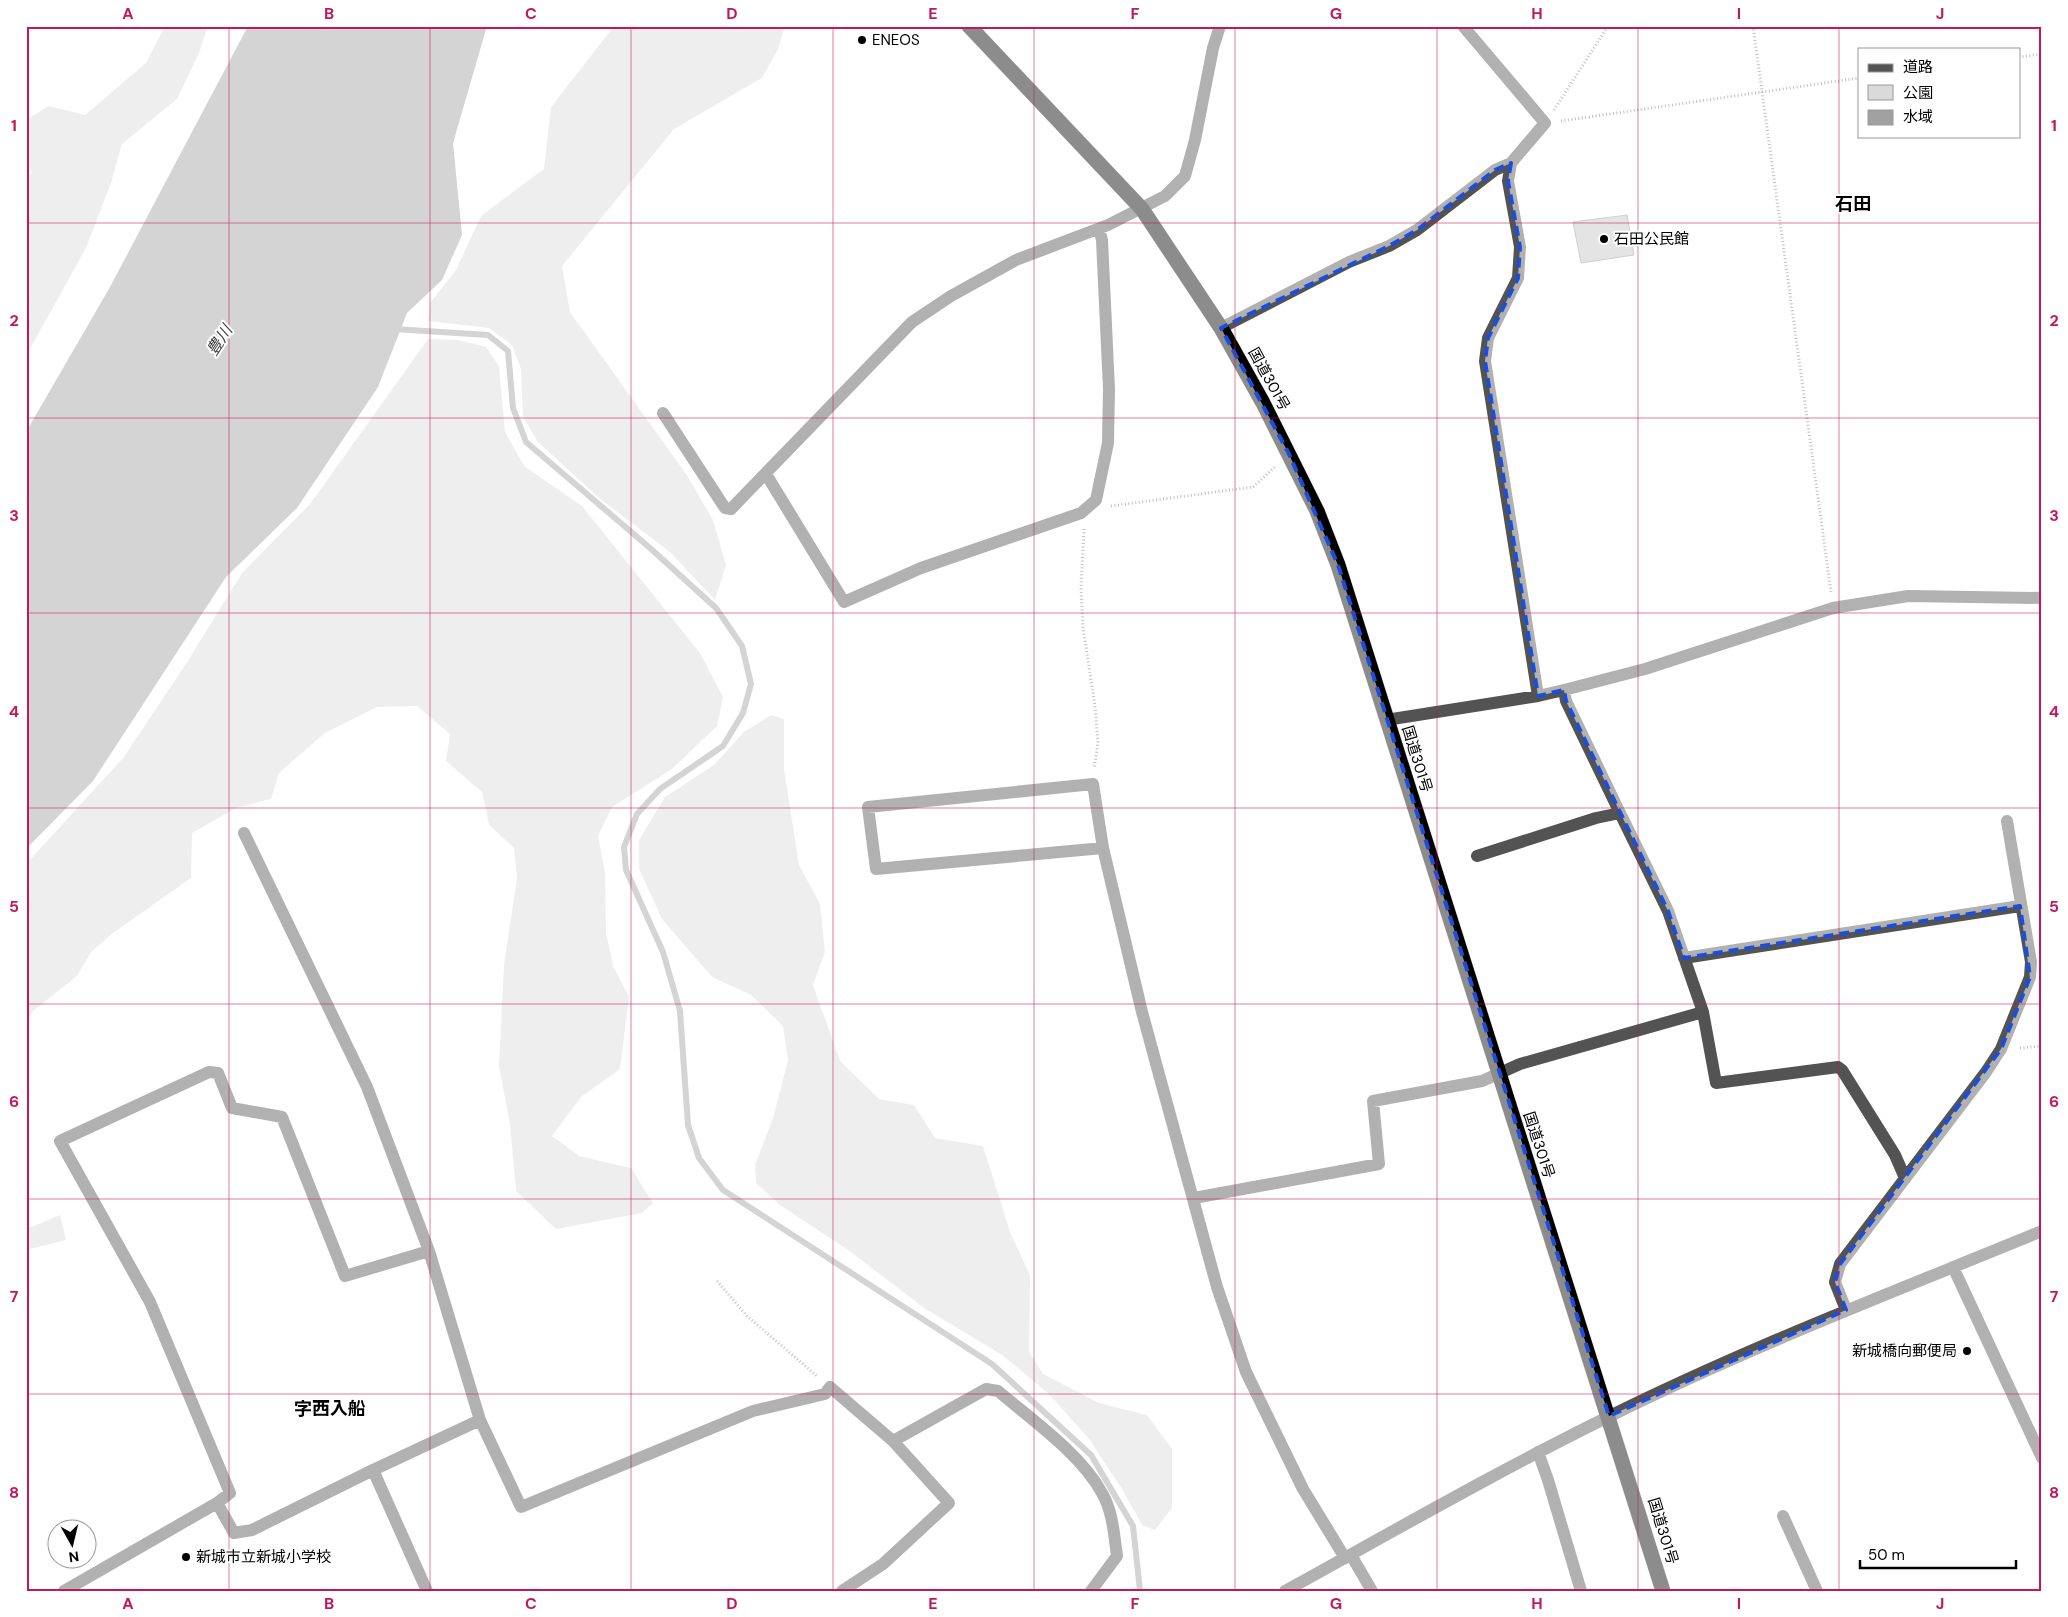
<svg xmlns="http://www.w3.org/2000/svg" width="2068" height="1617" font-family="'DM Sans','Noto Sans JP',sans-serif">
  <rect width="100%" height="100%" fill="#fff"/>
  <path fill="#dadada" d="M165 26H208L199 53 177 99 122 144 111 183 86 248 26 356V179L32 173 26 159V120L49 106 85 115 146 63Z
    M614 26H785L778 49 762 78 674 129 562 266 570 312 686 474 713 520 726 565 715 600 670 552 599 498 538 442 523 417 521 369 512 345 489 328 428 321 430 303 456 270 481 216 544 169 551 107Z
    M428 339 458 340 486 347 499 366 505 432 524 466 582 506 700 653 723 697 717 726 672 769 612 807 598 836 605 872 606 933 613 966 629 997 620 1069 581 1097 552 1136 579 1156 631 1168 653 1203 642 1213 556 1229 516 1191 510 1124 499 1067 504 964 517 879 514 848 489 825 482 792 446 761 450 734 417 706 377 707 325 733 279 773 271 799 236 808 192 833 191 878 113 933 91 952 77 976 33 1011 26 1024V864L123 758 184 667 242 573 310 504Z
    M771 715 784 719V769L799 865 820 904 825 952 813 985 840 1061 879 1099 914 1105 935 1138 983 1146 1010 1232 1030 1275 1029 1352 1043 1374 1099 1403 1147 1415 1172 1449V1508L1155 1530 1142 1525 1122 1489 1089 1439 1049 1394 1002 1355 924 1308 851 1252 780 1205 756 1183 755 1165 773 1118 788 1060 783 1026 751 995 712 977 662 919 639 869V840L665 797 714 765 744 732Z
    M60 1215 66 1240 26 1250V1229Z"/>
  <path fill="#a1a1a1" d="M248 26H487L453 143 462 235 442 280 407 313 378 387 297 508 226 577 93 781 26 849V432L110 287Z"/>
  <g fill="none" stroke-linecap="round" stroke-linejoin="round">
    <path stroke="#a1a1a1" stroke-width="6" d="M394 329 488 335 508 351 513 408 526 442 650 548 716 608 742 646 751 684 743 713 723 746 660 789 637 814 624 847 626 870 663 952 680 1011 688 1125 699 1158 723 1190 992 1364 1091 1455 1133 1526 1140 1591"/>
  </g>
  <path fill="#c3c3c3" stroke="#979797" d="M1627 215 1634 255 1581 263 1573 222Z"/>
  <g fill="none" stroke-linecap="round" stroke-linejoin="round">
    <g stroke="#dbdbdb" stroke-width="16">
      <path id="highway" d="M969 26 1142 209 1221 328 1263 403 1317 511 1338 565 1663 1591"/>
    </g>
    <path stroke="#757575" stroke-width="3" stroke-dasharray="1 2.5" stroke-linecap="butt" d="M1753 26 1831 592
      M2019 57 2042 54
      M1554 110 1608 26
      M1561 121 1859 78
      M1111 506 1253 487 1276 466
      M1084 529 1081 588 1083 627 1095 706 1098 743 1094 769
      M2020 1048 2042 1046
      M717 1281 747 1316 818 1377"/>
    <path stroke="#535353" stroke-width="12" d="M1511 163 1508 181 1520 247 1518 278 1488 338 1485 361 1538 696
      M1221 328 1349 262 1389 246 1417 230 1495 170 1511 163 1545 123 1463 26
      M663 413 725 508 731 509 912 322 951 296 1016 260 1108 225 1165 196 1185 176 1195 140 1213 48 1220 26
      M766 474 844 602 921 568 1081 513 1096 500 1108 443 1109 389 1102 240 1099 229
      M1386 720 1538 696 1564 690 1645 669 1833 608 1908 596 2042 598
      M1620 813 1668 911 1703 1012 1716 1083 1838 1067 1842 1070 1895 1155 1905 1178
      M244 833 367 1087 429 1251 480 1420 373 1470 252 1530 234 1533 217 1503 230 1493 150 1302 60 1141 209 1072 218 1073 232 1108 282 1117 345 1276 429 1251
      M1103 848 876 869 868 807 1093 784 1103 848 1142 1012 1217 1287 1246 1372 1303 1489 1345 1558
      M1477 856 1596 818 1620 813 1566 701 1564 690
      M1684 958 2020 906
      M1194 1198 1379 1164 1373 1101 1482 1081 1520 1064 1703 1012
      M1953 1267 2042 1458
      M1846 1310 1835 1282 1840 1264 1986 1072 2001 1049 2030 977 2031 962 2007 821
      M480 1420 521 1507 753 1411 825 1394 830 1387 893 1441 949 1503 883 1564 842 1591
      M893 1441 986 1389 998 1391C1032 1420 1081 1454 1102 1493 1113 1512 1114 1535 1117 1556L1091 1591
      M1538 1452 1548 1480 1581 1591
      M373 1470 427 1591
      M1783 1516 1817 1591
      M1351 1555 1372 1591
      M64 1591 217 1503
      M1285 1591C1392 1532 1498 1471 1608 1417 1749 1347 1896 1291 2042 1231"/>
    <use href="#highway" stroke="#000" stroke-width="15"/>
  </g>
  <path d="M0 0H2068V1617H0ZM1511 163 1508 181 1520 247 1518 278 1488 338 1485 361 1538 696 1564 690 1566 701 1668 911 1684 958 2020 906 2030 977 2001 1049 1840 1264 1835 1282 1846 1310 1609 1416 1338 565 1289 454 1221 328 1389 246 1417 230 1495 170Z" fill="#fff" fill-opacity=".55" fill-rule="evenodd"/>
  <path fill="none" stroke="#1d4ed8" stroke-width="4" stroke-dasharray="10 6" stroke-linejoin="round" d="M1511 163 1508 181 1520 247 1518 278 1488 338 1485 361 1538 696 1564 690 1566 701 1668 911 1684 958 2020 906 2030 977 2001 1049 1840 1264 1835 1282 1846 1310 1609 1416 1338 565 1289 454 1221 328 1389 246 1417 230 1495 170Z"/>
  <path fill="none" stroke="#c2185b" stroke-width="1" stroke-opacity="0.55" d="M229 26V1591M430 26V1591M631 26V1591M833 26V1591M1034 26V1591M1235 26V1591M1437 26V1591M1638 26V1591M1839 26V1591M26 223H2042M26 418H2042M26 613H2042M26 808H2042M26 1004H2042M26 1199H2042M26 1394H2042"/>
  <g fill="#000" stroke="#fff" stroke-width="2">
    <circle cx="862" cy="40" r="5"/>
    <circle cx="1604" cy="239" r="5"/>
    <circle cx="1967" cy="1351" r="5"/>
    <circle cx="186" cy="1557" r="5"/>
  </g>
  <g text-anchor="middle" stroke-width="4" stroke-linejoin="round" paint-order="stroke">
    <g font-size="15" fill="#000" stroke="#fff" text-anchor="start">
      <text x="872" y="45">ENEOS</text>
      <text x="1614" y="244">石田公民館</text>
      <text x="1957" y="1356" text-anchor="end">新城橋向郵便局</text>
      <text x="196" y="1562">新城市立新城小学校</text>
    </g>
    <g font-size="15" fill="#000" stroke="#fff">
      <text transform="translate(1269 379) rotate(61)" y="5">国道301号</text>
      <text transform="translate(1417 759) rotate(73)" y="5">国道301号</text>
      <text transform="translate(1539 1145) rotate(72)" y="5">国道301号</text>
      <text transform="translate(1663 1531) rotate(73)" y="5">国道301号</text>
    </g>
    <g font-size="16" font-style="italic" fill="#424242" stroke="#fff">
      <text transform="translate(219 340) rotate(-57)" y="6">豊川</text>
    </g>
    <g font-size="18" font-weight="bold" fill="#000" stroke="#fff">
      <text x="1853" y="210">石田</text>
      <text x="330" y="1415">字西入船</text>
    </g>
  </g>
  <rect width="2068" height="1617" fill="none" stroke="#ffffff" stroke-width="55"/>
  <rect x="1858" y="48" width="162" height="90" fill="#ffffff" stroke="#999999"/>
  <rect x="1868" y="64" width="25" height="8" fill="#535353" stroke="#999999"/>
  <text x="1903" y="72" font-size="15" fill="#000000">道路</text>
  <rect x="1868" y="85" width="25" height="15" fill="#dadada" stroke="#999999"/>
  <text x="1903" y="98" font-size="15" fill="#000000">公園</text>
  <rect x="1868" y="110" width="25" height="15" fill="#a1a1a1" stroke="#999999"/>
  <text x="1903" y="122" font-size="15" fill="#000000">水域</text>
  <g transform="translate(72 1544) rotate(172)"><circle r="24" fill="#ffffff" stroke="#999999"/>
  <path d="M0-4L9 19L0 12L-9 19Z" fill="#000000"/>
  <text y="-8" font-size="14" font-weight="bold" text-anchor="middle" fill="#000000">N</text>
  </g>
  <path d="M1860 1560v8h156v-8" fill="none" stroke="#000000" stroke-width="2.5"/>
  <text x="1868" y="1560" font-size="15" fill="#000000" stroke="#ffffff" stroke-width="4" paint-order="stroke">50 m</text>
  <rect x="28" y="28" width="2012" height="1562" fill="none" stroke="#c2185b" stroke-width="2"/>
  <g font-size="16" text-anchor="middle" font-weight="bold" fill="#c2185b">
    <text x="128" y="19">A</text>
    <text x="329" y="19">B</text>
    <text x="531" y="19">C</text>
    <text x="732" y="19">D</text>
    <text x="933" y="19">E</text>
    <text x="1135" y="19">F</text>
    <text x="1336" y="19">G</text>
    <text x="1537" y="19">H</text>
    <text x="1739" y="19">I</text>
    <text x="1940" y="19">J</text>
    <text x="14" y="131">1</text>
    <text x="2054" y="131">1</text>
    <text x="14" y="326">2</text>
    <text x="2054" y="326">2</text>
    <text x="14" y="521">3</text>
    <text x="2054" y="521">3</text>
    <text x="14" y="717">4</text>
    <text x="2054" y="717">4</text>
    <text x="14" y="912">5</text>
    <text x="2054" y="912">5</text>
    <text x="14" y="1107">6</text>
    <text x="2054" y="1107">6</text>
    <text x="14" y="1302">7</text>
    <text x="2054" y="1302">7</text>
    <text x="14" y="1498">8</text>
    <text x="2054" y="1498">8</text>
    <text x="128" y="1609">A</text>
    <text x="329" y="1609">B</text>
    <text x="531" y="1609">C</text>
    <text x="732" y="1609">D</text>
    <text x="933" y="1609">E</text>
    <text x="1135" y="1609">F</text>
    <text x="1336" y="1609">G</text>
    <text x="1537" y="1609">H</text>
    <text x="1739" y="1609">I</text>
    <text x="1940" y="1609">J</text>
  </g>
</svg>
